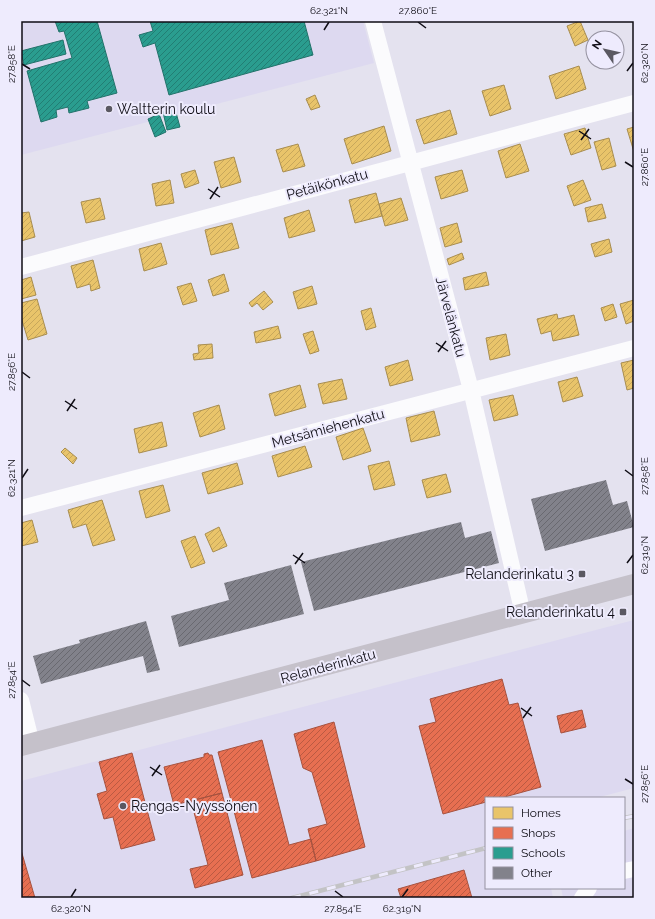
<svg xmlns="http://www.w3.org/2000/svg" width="655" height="919" font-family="Raleway,sans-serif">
  <defs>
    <pattern id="homes-hatch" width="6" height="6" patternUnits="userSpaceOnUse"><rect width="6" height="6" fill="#e9c46a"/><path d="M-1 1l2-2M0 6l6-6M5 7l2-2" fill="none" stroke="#c7a75b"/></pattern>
    <pattern id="shops-hatch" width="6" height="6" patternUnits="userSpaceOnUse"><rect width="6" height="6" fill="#e76f51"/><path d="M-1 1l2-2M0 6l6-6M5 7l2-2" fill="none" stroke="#ba5a42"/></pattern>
    <pattern id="schools-hatch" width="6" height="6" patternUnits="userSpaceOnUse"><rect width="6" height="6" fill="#2a9d8f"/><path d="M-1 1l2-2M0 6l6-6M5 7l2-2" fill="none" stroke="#227e74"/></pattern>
    <pattern id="building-hatch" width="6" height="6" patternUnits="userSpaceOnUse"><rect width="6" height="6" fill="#82828b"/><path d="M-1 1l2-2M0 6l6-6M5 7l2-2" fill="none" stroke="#696970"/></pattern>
  </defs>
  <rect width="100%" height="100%" fill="#e4e2ef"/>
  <path fill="#ddd9f0" d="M21 21H363L374 63 21 155Z
    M634 620V788L596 798H486V888H551L553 898H21V781Z
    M634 828V898H563L561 888H624V831Z"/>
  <path fill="url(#homes-hatch)" stroke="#a88d50" d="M580 21 588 40 575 46 567 26Z
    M579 66 586 89 556 99 549 76Z
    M504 85 511 109 490 116 482 91Z
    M315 95 320 107 311 110 306 99Z
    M450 110 457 134 424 144 416 120Z
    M384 126 391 151 352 164 344 139Z
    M634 127V152L627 129Z
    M585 128 591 148 571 155 564 134Z
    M609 138 616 166 602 170 594 142Z
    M298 144 305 166 283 172 276 150Z
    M520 144 529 171 506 178 498 151Z
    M234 157 241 182 221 188 214 162Z
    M195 170 199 183 185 188 181 174Z
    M462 170 468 191 441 199 435 177Z
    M170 180 174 203 156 206 152 184Z
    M583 180 591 200 574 206 567 186Z
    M376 193 382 216 355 223 349 200Z
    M100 198 105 219 86 223 81 202Z
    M401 198 408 220 385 226 379 204Z
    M602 204 606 218 588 222 585 208Z
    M309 210 315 231 289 238 284 218Z
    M29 212 35 237 21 241V213Z
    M232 223 239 248 211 255 205 230Z
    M457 223 462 242 445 247 440 228Z
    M609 239 612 252 595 257 591 244Z
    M161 243 167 264 144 271 139 249Z
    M462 253 464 259 449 265 447 259Z
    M93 260 100 288 91 291 90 284 77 288 71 266Z
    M486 272 489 285 465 290 463 278Z
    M224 274 229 291 213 296 208 280Z
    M31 277 36 295 21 299V280Z
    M191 283 197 301 183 305 177 287Z
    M312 286 317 304 298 309 293 292Z
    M264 291 273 302 263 310 257 303 252 307 249 303Z
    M37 299 47 334 28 340 21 317V303Z
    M634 300V321L626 324 620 304Z
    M613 304 617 317 605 321 601 308Z
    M371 308 376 327 366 330 361 311Z
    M557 314 558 319 574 315 579 335 553 341 551 331 541 334 537 319Z
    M278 326 281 338 256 343 254 332Z
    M313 331 319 351 310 354 303 334Z
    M506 334 510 355 490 360 486 338Z
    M212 344 213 358 194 360 193 354 199 353 198 345Z
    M408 360 413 380 390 386 385 367Z
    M634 360V388L627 390 621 363Z
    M577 377 583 396 563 402 558 382Z
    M342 379 347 399 323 404 318 384Z
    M300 385 306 407 275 416 269 394Z
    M513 395 518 415 494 421 489 400Z
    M219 405 225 429 200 437 193 413Z
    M434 411 440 435 411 442 406 418Z
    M162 422 167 446 139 453 134 429Z
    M363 428 371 451 343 460 336 437Z
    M305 446 312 467 278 477 272 456Z
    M65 448 77 458 73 464 61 452Z
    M389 461 395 485 374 490 368 466Z
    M237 463 243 484 208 494 202 473Z
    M446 474 451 492 427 498 422 480Z
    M163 485 170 511 146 518 139 491Z
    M102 500 115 540 93 546 86 524 73 528 68 510Z
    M32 520 38 542 21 546V523Z
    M219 527 227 546 213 552 205 534Z
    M195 536 205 563 191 568 181 541Z"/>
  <path fill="url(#shops-hatch)" stroke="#a6523f" d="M502 679 509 705 518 703 541 787 501 798H486V802L443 814 419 726 436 722 430 699Z
    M582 710 586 727 561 733 557 716Z
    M334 722 365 847 316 861 308 829 327 824 312 772 303 768 294 734Z
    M262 740 289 845 311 839 316 861 252 878 218 752Z
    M132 753 155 840 121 849 113 817 104 819 97 794 107 791 99 762Z
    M208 753 209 755H212L222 793 174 805 164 767 204 757V754Z
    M222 793 243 875 195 888 190 869 208 865 191 801Z
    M21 850 35 898H21Z
    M464 870 472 898H401L398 889Z"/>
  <path fill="url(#schools-hatch)" stroke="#22726a" d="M55 21H97L117 93 87 101 89 108 69 113 68 107 56 110 57 117 41 122 27 71 72 58 64 31 59 32Z
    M150 21H304L313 55 169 95 155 43 143 47 139 35 153 31Z
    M63 40 66 54 24 65 21 51Z
    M175 109 180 127 167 130 163 112Z
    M159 114 166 132 155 137 148 119Z"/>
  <path fill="url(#building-hatch)" d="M606 480 613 505 627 501 634 527 545 551 531 499Z
    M461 522 465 538 491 531 499 563 314 611 301 562Z
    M291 565 304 614 179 647 171 616 229 600 224 583Z
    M146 621 160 670 147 673 143 656 41 684 33 656 80 643 79 640Z"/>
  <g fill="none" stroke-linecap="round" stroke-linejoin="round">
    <path stroke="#fbfbfd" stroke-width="16" d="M373 21 471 390 523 614
      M21 267 634 103
      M21 508 634 348
      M21 700 32 744
      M624 871 634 869
      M582 898 589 888"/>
    <path stroke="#c5c1ca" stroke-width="20" d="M21 746 634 584"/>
    <g stroke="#c3c3c5" stroke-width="4.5">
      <path id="rail" d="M624 818 634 816
        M292 898 486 848"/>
    </g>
    <use href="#rail" stroke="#eeebfd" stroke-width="3" stroke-dasharray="9" stroke-linecap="butt"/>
  </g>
  <path fill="none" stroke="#0f0d15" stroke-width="1.5" d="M418 22 426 28M324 30 329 22M22 64 30 69M627 71 633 63M579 131 591 139M581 140 589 129M625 162 633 167M208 189 220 197M210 199 218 187M436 343 448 351M438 352 446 341M22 372 30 378M65 401 77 409M67 411 75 399M625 470 633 476M22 478 28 469M293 555 305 563M627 563 633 555M295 564 303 553M22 680 30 686M521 708 532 716M523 718 531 707M150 767 162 775M152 776 160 765M625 779 633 784M335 891 343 897M71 897 76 889M402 897 408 889"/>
  <g fill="#5a5861" stroke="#eeebfd" stroke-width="1.5">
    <circle cx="109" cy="109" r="4"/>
    <rect x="578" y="570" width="8" height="8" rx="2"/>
    <rect x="619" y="608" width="8" height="8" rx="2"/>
    <circle cx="123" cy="806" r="4"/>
  </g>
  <g text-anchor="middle" stroke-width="4" stroke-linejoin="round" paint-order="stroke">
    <g font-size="14" fill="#0f0d15" stroke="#eeebfd" text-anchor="start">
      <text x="117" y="114">Waltterin koulu</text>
      <text x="574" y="579" text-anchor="end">Relanderinkatu 3</text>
      <text x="615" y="617" text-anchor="end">Relanderinkatu 4</text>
      <text x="131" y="811">Rengas-Nyyssönen</text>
    </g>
    <g font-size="14" fill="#0f0d15" stroke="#eeebfd">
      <text transform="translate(327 184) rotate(-15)" y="5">Petäikönkatu</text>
      <text transform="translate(451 317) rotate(75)" y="5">Järvelänkatu</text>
      <text transform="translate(328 428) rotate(-15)" y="5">Metsämiehenkatu</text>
      <text transform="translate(328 666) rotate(-15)" y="5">Relanderinkatu</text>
    </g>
  </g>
  <rect width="655" height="919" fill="none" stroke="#eeebfd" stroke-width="44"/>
  <rect x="485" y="797" width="140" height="92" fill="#eeebfd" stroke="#9592a0"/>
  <rect x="493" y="807" width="20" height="12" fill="#e9c46a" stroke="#9592a0"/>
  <text x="521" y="817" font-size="12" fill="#0f0d15">Homes</text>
  <rect x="493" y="827" width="20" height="12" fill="#e76f51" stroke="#9592a0"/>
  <text x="521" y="837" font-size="12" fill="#0f0d15">Shops</text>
  <rect x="493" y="847" width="20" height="12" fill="#2a9d8f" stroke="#9592a0"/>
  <text x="521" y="857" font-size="12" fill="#0f0d15">Schools</text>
  <rect x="493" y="867" width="20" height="12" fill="#82828b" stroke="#9592a0"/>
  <text x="521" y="877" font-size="12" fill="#0f0d15">Other</text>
  <g transform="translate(605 50) rotate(304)"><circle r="19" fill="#eeebfd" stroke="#9592a0"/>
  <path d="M0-3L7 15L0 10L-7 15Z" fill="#5a5861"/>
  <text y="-6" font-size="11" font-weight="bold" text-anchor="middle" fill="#0f0d15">N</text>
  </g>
  <rect x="22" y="22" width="611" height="875" fill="none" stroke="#0f0d15" stroke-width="1.5"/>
  <g font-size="10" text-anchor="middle" fill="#0f0d15">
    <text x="329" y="14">62.321°N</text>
    <text x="418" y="14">27.860°E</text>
    <text transform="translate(644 63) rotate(-90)" y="4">62.320°N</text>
    <text transform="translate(11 64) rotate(-90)" y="4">27.858°E</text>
    <text transform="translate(644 167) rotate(-90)" y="4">27.860°E</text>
    <text transform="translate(11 372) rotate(-90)" y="4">27.856°E</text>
    <text transform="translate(644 476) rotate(-90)" y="4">27.858°E</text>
    <text transform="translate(11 478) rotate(-90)" y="4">62.321°N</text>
    <text transform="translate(644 555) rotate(-90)" y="4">62.319°N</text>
    <text transform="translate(11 680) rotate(-90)" y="4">27.854°E</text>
    <text transform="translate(644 784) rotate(-90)" y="4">27.856°E</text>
    <text x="71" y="912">62.320°N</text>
    <text x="343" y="912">27.854°E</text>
    <text x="402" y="912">62.319°N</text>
  </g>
</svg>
